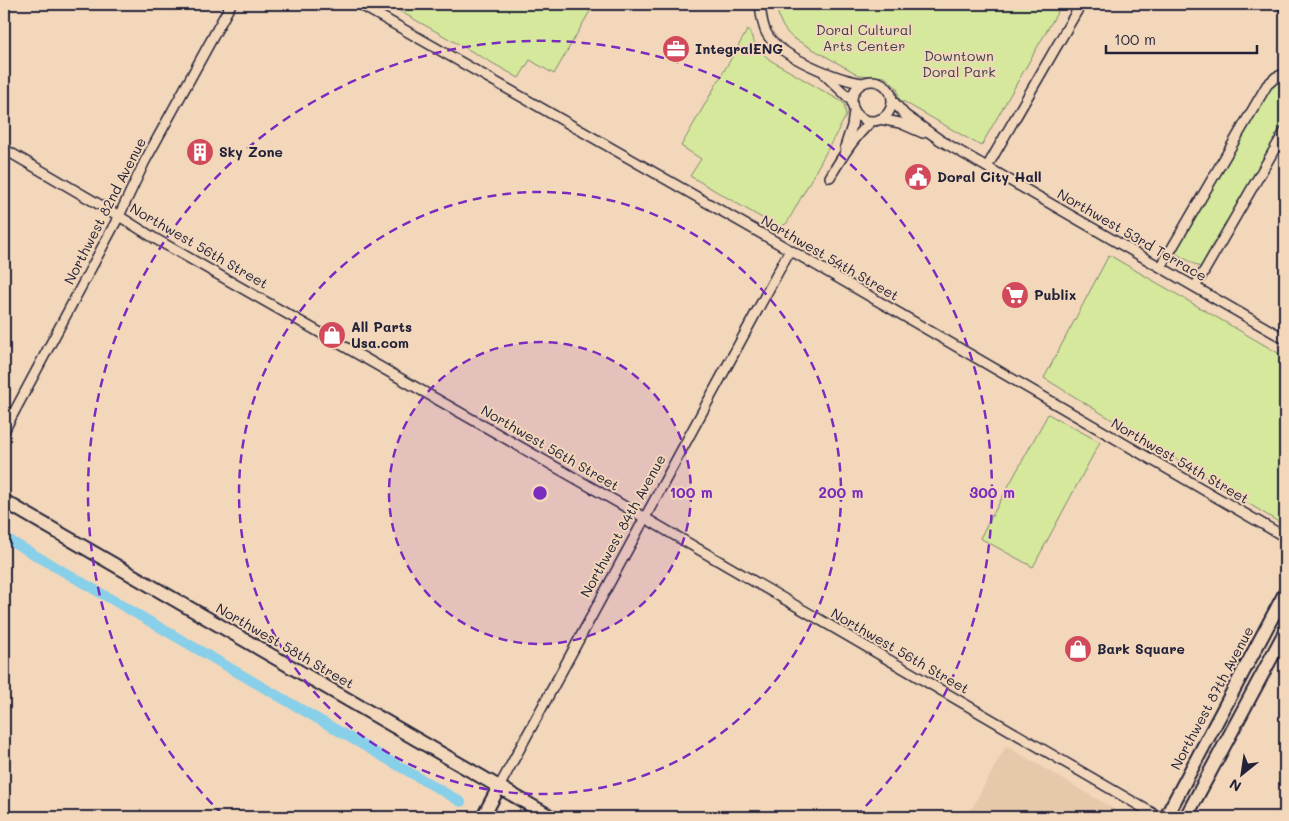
<svg xmlns="http://www.w3.org/2000/svg" width="1289" height="821" font-family="Mali,sans-serif">
  <rect width="100%" height="100%" fill="#f3d7ba"/>
  <filter id="ink" filterUnits="userSpaceOnUse"><feTurbulence type="fractalNoise" baseFrequency=".02" numOctaves="2"/><feDisplacementMap in="SourceGraphic" scale="10" xChannelSelector="R" yChannelSelector="G"/><feConvolveMatrix kernelMatrix="1 2 1 2 8 2 1 2 1" color-interpolation-filters="sRGB"/></filter>
  <g filter="url(#ink)">
    <path fill="#e6c9aa" d="M1006 746 1128 817H1138H967Z"/>
    <path fill="#d5e89c" stroke="#7c856c" d="M387 4H594L554 74 530 60 519 78Z
      M776 4H1062L981 146 899 99 897 88 885 77 859 75 793 38C781 28 779 19 776 4Z
      M748 29 757 48 770 60 844 103 846 116 787 223 779 228 690 176 701 159 681 146Z
      M1282 82H1285V126L1203 269 1175 253 1270 87 1275 83Z
      M1109 255 1285 357V526L1044 378Z
      M1048 414 1100 442 1033 567 980 538Z"/>
    <g fill="none" stroke-linecap="round" stroke-linejoin="round">
      <path stroke="#88cfe9" stroke-width="10" d="M4 537 461 802"/>
      <g stroke="#22223b" stroke-width="12">
        <path id="street" d="M359 4 790 250 1285 537
          M760 4C761 13 762 26 767 34 779 56 838 80 863 83
          M825 75 851 100
          M852 101a20 20 0 1 1 40 0a20 20 0 1 1-40 0Z
          M892 100 905 115 940 140 1285 339
          M880 119 900 123 923 133
          M845 147 852 126 854 111
          M4 149 119 216 154 238 645 518 1159 817
          M987 167 1081 4
          M830 177C842 157 854 137 872 121
          M1161 267 1267 85 1276 77 1285 74
          M1195 287 1285 131
          M4 431 119 216 145 161 231 4
          M499 787 790 250"/>
      </g>
      <g stroke="#22223b" stroke-width="16">
        <path id="secondary" d="M1283 4 1285 5
          M4 501 551 817
          M483 817 499 787
          M1166 817 1285 593
          M1186 817 1285 632"/>
      </g>
      <use href="#street" stroke="#f3d7ba" stroke-width="9"/>
      <use href="#secondary" stroke="#f3d7ba" stroke-width="12"/>
    </g>
  </g>
  <circle cx="540" cy="493" r="151" fill="#7b2cbf" fill-opacity=".12"/>
  <g fill="none" stroke="#7b2cbf" stroke-width="2.5" stroke-dasharray="9 6">
    <circle cx="540" cy="493" r="151"/>
    <circle cx="540" cy="493" r="301"/>
    <path d="M223 815A452 452 0 1 1 857 815"/>
  </g>
  <defs>
    <g id="office-disc" transform="scale(1.4375)"><circle r="9.5" fill="#d1495b" stroke="#f3d7ba"/><path d="M-6-3h4V-5.5h4V-3h4V5H-6ZM-1-4.5V-3h2v-1.5ZM-6 0V1H6V0Z" fill="#fff"/></g>
    <g id="building-disc" transform="scale(1.4375)"><circle r="9.5" fill="#d1495b" stroke="#f3d7ba"/><path d="M-4-6H4V6H1V3H-1V6H-4ZM-2.5-4.3h1.7v1.8h-1.7ZM.8-4.3h1.7v1.8H.8ZM-2.5-1h1.7V.8h-1.7ZM.8-1h1.7V.8H.8Z" fill="#fff"/></g>
    <g id="civic-disc" transform="scale(1.4375)"><circle r="9.5" fill="#d1495b" stroke="#f3d7ba"/><path d="M-.6-6.5H3V-4.5H.6V-3L4-1V1h2V6H-6V1h2V-1L-.6-3ZM-1.2 2.5V6h2.4V2.5Z" fill="#fff"/></g>
    <g id="supermarket-disc" transform="scale(1.4375)"><circle r="9.5" fill="#d1495b" stroke="#f3d7ba"/><path d="M-6-5.5h2.5l.6 2H6L4.5 2H-2.5L-4.4-4H-6ZM-1.5 3.2a1.3 1.3 0 1 0 .1 0ZM3 3.2a1.3 1.3 0 1 0 .1 0Z" fill="#fff"/></g>
    <g id="shop-disc" transform="scale(1.4375)"><circle r="9.5" fill="#d1495b" stroke="#f3d7ba"/><path d="M-5-2.5h2.3a2.7 3.5 0 0 1 5.4 0H5L5.5 6h-11ZM-1.5-2.5h3a1.5 2.3 0 0 0-3 0Z" fill="#fff"/></g>
  </defs>
  <g fill-rule="evenodd">
    <use href="#office-disc" x="676" y="49"/>
    <use href="#building-disc" x="200" y="152"/>
    <use href="#civic-disc" x="918" y="177"/>
    <use href="#supermarket-disc" x="1015" y="295"/>
    <use href="#shop-disc" x="332" y="335"/>
    <use href="#shop-disc" x="1078" y="649"/>
  </g>
  <g text-anchor="middle" stroke-width="4" stroke-linejoin="round" paint-order="stroke">
    <g font-size="14" fill="#3d404a" stroke="#f3d7ba">
      <text x="864" y="35">Doral Cultural<tspan x="864" dy="16">Arts Center</tspan></text>
      <text x="959" y="61">Downtown<tspan x="959" dy="16">Doral Park</tspan></text>
    </g>
    <g font-size="14" font-weight="bold" fill="#22223b" stroke="#f3d7ba" text-anchor="start">
      <text x="695" y="54">IntegralENG</text>
      <text x="219" y="157">Sky Zone</text>
      <text x="937" y="182">Doral City Hall</text>
      <text x="1034" y="300">Publix</text>
      <text x="351" y="332">All Parts<tspan x="351" dy="16">Usa.com</tspan></text>
      <text x="1097" y="654">Bark Square</text>
    </g>
    <g font-size="14" fill="#22223b" stroke="#f3d7ba">
      <text transform="translate(105 211) rotate(-63)" y="5">Northwest 82nd Avenue</text>
      <text transform="translate(1132 235) rotate(30)" y="5">Northwest 53rd Terrace</text>
      <text transform="translate(199 246) rotate(30)" y="5">Northwest 56th Street</text>
      <text transform="translate(830 258) rotate(30)" y="5">Northwest 54th Street</text>
      <text transform="translate(550 448) rotate(30)" y="5">Northwest 56th Street</text>
      <text transform="translate(1180 461) rotate(30)" y="5">Northwest 54th Street</text>
      <text transform="translate(623 526) rotate(-61)" y="5">Northwest 84th Avenue</text>
      <text transform="translate(285 646) rotate(30)" y="5">Northwest 58th Street</text>
      <text transform="translate(900 651) rotate(30)" y="5">Northwest 56th Street</text>
      <text transform="translate(1212 698) rotate(-62)" y="5">Northwest 87th Avenue</text>
    </g>
  </g>
  <circle cx="540" cy="493" r="8" fill="#7b2cbf" stroke="#f3d7ba" stroke-width="2.5"/>
  <g font-size="15" text-anchor="middle" font-weight="bold" fill="#7b2cbf" stroke="#f3d7ba" stroke-width="4" stroke-linejoin="round" paint-order="stroke">
    <text x="691" y="498">100 m</text>
    <text x="841" y="498">200 m</text>
    <text x="992" y="498">300 m</text>
  </g>
  <rect width="1289" height="821" fill="none" stroke="#f3d7ba" stroke-width="20"/>
  <rect x="10" y="10" width="1269" height="801" fill="none" stroke="#22223b" stroke-width="2" filter="url(#ink)"/>
  <g transform="translate(1242 774) rotate(210)" stroke="#f3d7ba" stroke-width="4" paint-order="stroke">
  <path d="M0-4L9 19L0 12L-9 19Z" fill="#22223b"/>
  <text y="-8" font-size="14" font-weight="bold" text-anchor="middle" fill="#22223b">N</text>
  </g>
  <path d="M1106 45v8h151v-8" fill="none" stroke="#22223b" stroke-width="2.5"/>
  <text x="1114" y="45" font-size="15" fill="#22223b" stroke="#f3d7ba" stroke-width="4" paint-order="stroke">100 m</text>
</svg>
